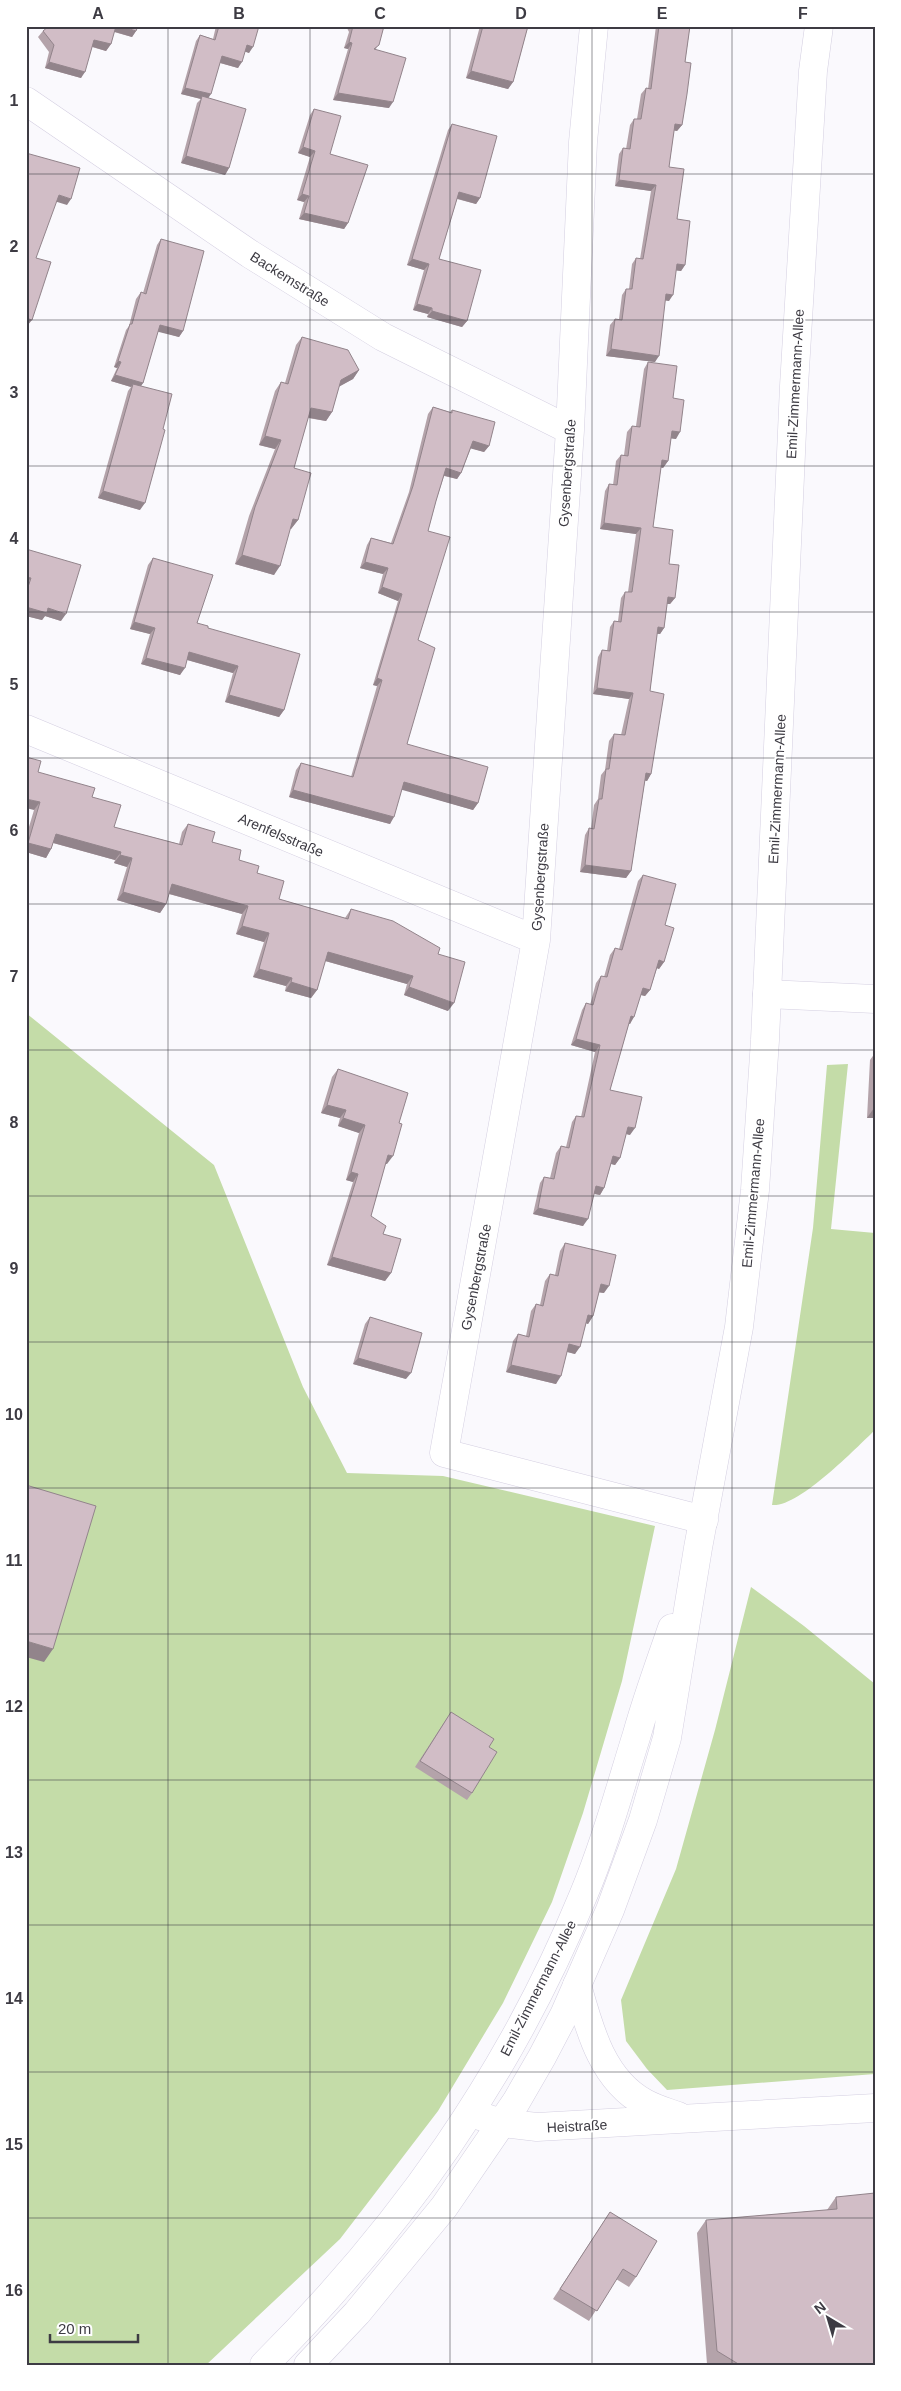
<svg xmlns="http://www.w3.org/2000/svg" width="901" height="2391" font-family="Helvetica,sans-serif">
  <rect width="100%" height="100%" fill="#faf9fd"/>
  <path fill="#c4dca8" d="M26 1013 214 1165 303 1387 347 1473 443 1476 655 1526 622 1681 583 1813 552 1902 503 2003 438 2111 340 2239 206 2365H26Z
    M848 1064 831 1229 875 1233V1430C855 1449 798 1508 772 1505L813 1228 827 1065Z
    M751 1587 804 1626 875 1684V2074L667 2090 647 2069 626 2041 621 2000 676 1869 715 1730Z"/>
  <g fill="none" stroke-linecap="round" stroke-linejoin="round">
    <g stroke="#d4cfe1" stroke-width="29">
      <path id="minor" d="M594 26 583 142 570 430 536 940 444 1453 704 1520
        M26 101 250 254 383 337 570 430
        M26 729 536 940
        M767 994 875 999"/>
    </g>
    <g stroke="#d4cfe1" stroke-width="29">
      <path id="tertiary" d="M577 1985C589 2028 602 2080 645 2103 656 2109 667 2112 678 2116
        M471 2113 501 2123 537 2127 875 2108"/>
    </g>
    <g stroke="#d4cfe1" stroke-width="29">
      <path id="secondary" d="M264 2365C401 2228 509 2076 583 1896 605 1844 620 1788 637 1734 647 1698 660 1663 672 1628
        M308 2365 357 2313 444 2207 516 2102 542 2057 564 2015 610 1910 643 1820 667 1738 698 1548 739 1327 755 1190 765 1040 794 386 813 71 819 26"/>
    </g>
    <use href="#minor" stroke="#fff" stroke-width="28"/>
    <use href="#tertiary" stroke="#fff" stroke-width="28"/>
    <use href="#secondary" stroke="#fff" stroke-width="28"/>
  </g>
  <path fill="#b4a3aa" d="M216 26H259L249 53 245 51 238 68 220 63 208 98 229 168 225 175 181 163 197 103 201 99 181 94 196 41 200 35 213 39Z
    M346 26H384L376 49 389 108 333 100 348 49 344 48 349 32Z
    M480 26H528L513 82 508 89 466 78Z
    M656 26H690L685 62 682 125 677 131 674 130 669 167 685 265 681 271 676 270 669 301 665 300 655 362 606 356 610 325 615 319H619L622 295 626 289H629L632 264 636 258 640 259 651 191 615 186 619 154 623 148 626 149 630 125 634 119H637L641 94 646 88 648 89Z
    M43 31H136L132 37 114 32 111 44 106 51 92 47 81 78 45 68 49 52 38 37Z
    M314 109 330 154 348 223 344 229 299 219 304 202 297 200 310 157 298 153 310 115Z
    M452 124 480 198 476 204 457 199 439 259 467 321 462 327 427 317 428 314 413 310 424 270 407 265 448 130Z
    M161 239 183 331 179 337 158 331 143 383 141 386 140 510 98 498 128 391 131 387 111 381 117 368 114 367 126 330 129 326 136 299 141 292 143 293 157 245Z
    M302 337 359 370 353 379 339 386 332 412 326 421 308 418 294 468 298 520 291 529H290L274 575 235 564 249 516 275 449 259 445 275 391 281 382 285 383 296 345Z
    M648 362 673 398 676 439 671 438 668 461 663 468 661 467 653 527 669 564 675 598 670 604H667L664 628 660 634H657L650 691 651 774 647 781 645 780 631 871 626 878 580 872 585 835 589 828 591 829 594 805 598 799 601 775 605 770 609 741 614 734 621 735 629 699 593 694 598 657 602 650 607 651 610 627 614 621H618L621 598 625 592H628L636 534 600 529 605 491 609 484 613 485 616 461 621 455H624L627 432 632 426H636L644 369Z
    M433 407 450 412 452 410 489 446 484 452 471 448 461 473 457 479 444 476 436 501 428 531 407 744 478 803 473 810 402 789 390 824 289 797 296 770 301 763 351 777 377 686 373 685 398 601 378 593 383 574 360 568 367 545 371 538 391 543 409 492 428 414Z
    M26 549 61 621 45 616 42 620 26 616Z
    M153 558 197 623 208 628 284 710 279 717 225 702 233 673 187 660 180 675 141 664 150 634 130 629 148 565Z
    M38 772 92 797 114 827 179 844 182 832 188 824 212 842 257 873 279 899 345 918 351 909 438 954 448 1011 404 995 407 984 325 961 317 990 311 998 285 991 286 986 253 977 264 942 236 934 242 914 169 894 166 904 160 913 117 900 127 867 114 863 115 860 53 843 51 849 46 858 26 852V837L34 810Z
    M643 875 665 925 664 962 659 969 657 968 650 990 645 996 640 995 630 1024 629 1023 610 1090 630 1135 626 1134 620 1158 615 1165 611 1164 604 1188 600 1195 594 1194 583 1226 533 1214 540 1183 544 1177 550 1178 556 1153 561 1146 566 1147 572 1122 576 1116 581 1117 595 1052 571 1045 582 1010 586 1003 590 1005 596 983 601 976 604 977 610 955 615 948 619 949 638 881Z
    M875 1053V1118H867L870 1060Z
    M338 1069 387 1164H385L371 1216 383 1234 391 1273 385 1281 327 1265 353 1182 346 1180 359 1133 338 1126 340 1118 321 1113 332 1077Z
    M875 1135V1179H873Z
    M565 1243 604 1293 599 1292 593 1316 588 1324 586 1323 575 1354 567 1352 556 1384 506 1372 513 1341 518 1334 526 1336 531 1311 536 1304 540 1305 545 1281 550 1274 555 1275 560 1251Z
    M370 1317 406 1379 353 1364 365 1324Z
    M447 1718 489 1747 472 1793 467 1800 415 1767Z
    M836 2197 875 2365H709L707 2364 697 2233 706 2220 827 2210Z
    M610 2212 636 2277 629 2287 616 2279 589 2321 553 2299Z"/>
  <path fill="#92848b" d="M116 26H120L136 31 132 37 112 31Z
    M94 40 111 44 106 51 90 46Z
    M349 42 352 43 348 49 344 48Z
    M247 45 253 47 249 53 243 51Z
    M222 56 242 62 238 68 217 62Z
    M49 62 85 72 81 78 45 68Z
    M471 71 513 82 508 89 466 78Z
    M185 88 211 94 207 100 202 96 201 99 181 94Z
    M338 93 393 102 389 108 333 100Z
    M675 124 682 125 677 131 671 130Z
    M303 147 315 151 310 157 298 153Z
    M186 156 229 168 225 175 181 163Z
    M619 180 656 185 651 191 615 186Z
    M459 192 480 198 476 204 455 198Z
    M302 194 309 196 304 202 297 200Z
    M59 195 71 199 67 205 54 201Z
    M304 213 348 223 344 229 299 219Z
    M412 259 429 264 424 270 407 265Z
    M677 264 685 265 681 271 672 270Z
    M666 294 673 295 669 301 662 300Z
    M417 304 432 308 428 314 413 310Z
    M432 311 467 321 462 327 427 317Z
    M26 318 32 320 27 326H26Z
    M160 325 183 331 179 337 155 331Z
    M611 349 659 356 655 362 606 356Z
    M118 361 121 362 117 368 114 367Z
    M359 370 353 379 335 389 341 380Z
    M115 375 143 383 139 389 133 384 131 387 111 381Z
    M311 408 332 412 326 421 305 417Z
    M672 431 680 432 676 439 668 438Z
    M265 436 281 440 275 449 259 445Z
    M473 441 489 446 484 452 469 448Z
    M662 460 668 461 663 468 657 467Z
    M446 468 461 473 457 479 442 475Z
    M103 491 145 503 140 510 98 498Z
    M293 519 298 520 291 529 287 528Z
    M604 523 641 528 636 534 600 529Z
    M242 555 280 566 274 575 235 564Z
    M365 562 388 568 383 574 360 568Z
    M26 577 31 578 26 584Z
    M382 587 402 594 398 601 378 593Z
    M668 597 675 598 670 604H664Z
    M26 607 48 608 66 614 61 621 45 616 42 620 26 616Z
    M134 622 155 628 150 634 130 629Z
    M658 627 664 628 660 634 653 633Z
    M189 652 238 666 233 673 184 659Z
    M146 658 185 668 180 675 141 664Z
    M377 678 382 680 377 686 373 685Z
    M597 688 633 693 629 699 593 694Z
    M229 695 284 710 279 717 225 702Z
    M646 773 651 774 647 781 641 780Z
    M404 782 478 803 473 810 399 789Z
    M293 790 394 817 390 824 289 797Z
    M26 799 40 802 34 810 26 808Z
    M56 834 121 852 115 860 50 842Z
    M28 843 51 849 46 858 26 852V846Z
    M120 855 132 858 127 867 114 863Z
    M585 865 631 871 626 878 580 872Z
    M172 884 248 906 242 914 166 893Z
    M123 892 166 904 160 913 117 900Z
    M242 926 269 933 264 942 236 934Z
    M328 952 413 976 407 984 322 960Z
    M659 960 664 962 659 969 654 967Z
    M259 969 292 978 286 986 253 977Z
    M291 982 317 990 311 998 285 991Z
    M409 987 454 1003 448 1011 404 995Z
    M643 988 650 990 645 996 638 994Z
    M631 1016 634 1017 630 1024 626 1023Z
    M576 1039 600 1045 595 1052 571 1045Z
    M327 1105 346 1110 340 1118 321 1113Z
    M874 1108H875V1118H867Z
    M343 1118 365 1125 359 1133 338 1126Z
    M628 1127 635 1128 630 1135 623 1133Z
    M388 1155 393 1156 387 1164 382 1163Z
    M613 1156 620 1158 615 1165 608 1163Z
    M351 1172 358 1174 353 1182 346 1180Z
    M596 1186 604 1188 600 1195 591 1193Z
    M538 1208 588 1219 583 1226 533 1214Z
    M332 1257 391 1273 385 1281 327 1265Z
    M601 1284 609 1286 604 1293 596 1292Z
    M588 1315 593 1316 588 1324 583 1322Z
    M569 1344 580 1347 575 1354 564 1351Z
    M358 1358 411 1373 406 1379 353 1364Z
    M511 1365 561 1376 556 1384 506 1372Z
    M26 1641 53 1649 44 1662 26 1657Z"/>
  <path fill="#d1bdc6" stroke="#92848b" d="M49 26H116L111 44 94 40 85 72 49 62 54 45 43 31Z
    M120 26H138L136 31Z
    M219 26H259L253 47 247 45 242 62 222 56 211 94 185 88 200 35 215 40Z
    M353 26H384L379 45 374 49 406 58 393 102 338 93 352 43 349 42Z
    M483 26H528L513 82 471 71Z
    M659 26H690L685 62 691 63 687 94 682 125 675 124 669 167 684 169 677 219 690 221 685 265 677 264 673 295 666 294 659 356 611 349 615 319 622 320 626 289H632L636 258 643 259 656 185 619 180 623 148 630 149 634 119H641L646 88 651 89Z
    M202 96 246 109 229 168 186 156Z
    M314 109 341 116 330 154 368 165 348 223 304 213 309 196 302 194 315 151 303 147Z
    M452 124 497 136 480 198 459 192 439 259 481 270 467 321 432 311V308L417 304 429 264 412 259Z
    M26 153 80 168 71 199 59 195 36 258 51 262 32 320 26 318Z
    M161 239 204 251 183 331 160 325 143 383 115 375 121 362 118 361 130 324H132L141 292 146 294Z
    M302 337 348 350 359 370 341 380 332 412 311 408 294 468 311 473 298 520 293 519 280 566 242 555 255 507 281 440 265 436 281 382 288 384Z
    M648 362 677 366 673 398 684 400 680 432 672 431 668 461 662 460 653 527 673 530 669 564 679 565 675 598 668 597 664 628 658 627 650 691 664 694 651 774 646 773 631 871 585 865 589 828 594 829 599 799H602L606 769H609L614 734 625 735 633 693 597 688 602 650 610 651 614 621 621 622 625 592H632L641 528 604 523 609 484 617 485 621 455 628 456 632 426 640 427Z
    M133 384 172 394 163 429 165 430 145 503 103 491Z
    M433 407 452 413V410L495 422 489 446 473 441 461 473 446 468 436 501 428 531 450 537 418 640 435 648 407 744 488 767 478 803 404 782 394 817 293 790 301 763 353 777 382 680 377 678 402 594 382 587 388 568 365 562 371 538 393 544 413 486Z
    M26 549 81 565 66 614 48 608 47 613 26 607V593L31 578 26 577Z
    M153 558 213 575 197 623 208 626V628L300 654 284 710 229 695 238 666 189 652 185 668 146 658 155 628 134 622Z
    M26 757 41 761 38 772 95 788 92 797 121 805 114 827 182 845 188 824 215 832 212 842 241 850 239 860 259 866 257 873 284 881 279 899 348 919 351 909 393 921 440 948 438 954 465 962 454 1003 409 987 413 976 328 952 317 990 291 982 292 978 259 969 269 933 242 926 248 906 172 884 166 904 123 892 132 858 120 855 121 852 56 834 51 849 28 843 40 802 26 799Z
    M643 875 676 884 665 925 674 928 664 962 659 960 650 990 643 988 634 1017 631 1016 610 1090 642 1097 635 1128 628 1127 620 1158 613 1156 604 1188 596 1186 588 1219 538 1208 544 1177 554 1179 561 1146 569 1148 576 1116 584 1117 600 1045 576 1039 586 1003 593 1005 601 976 607 977 615 948 622 950Z
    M338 1069 408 1093 399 1123 402 1124 393 1156 388 1155 371 1216 386 1226 383 1234 401 1239 391 1273 332 1257 358 1174 351 1172 365 1125 343 1118 346 1110 327 1105Z
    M875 1085V1108H874Z
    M565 1243 616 1255 609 1286 601 1284 593 1316 588 1315 580 1347 569 1344 561 1376 511 1365 518 1334 529 1337 536 1304 543 1306 550 1274 558 1276Z
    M370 1317 422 1333 411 1373 358 1358Z
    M26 1485 96 1506 53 1649 26 1641Z
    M451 1712 494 1739 489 1747 497 1752 472 1793 420 1761Z
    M875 2193V2365H740L717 2351 706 2220 837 2209 836 2197Z
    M610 2212 657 2241 636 2277 623 2269 597 2311 560 2289Z"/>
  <path fill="none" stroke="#3d3b43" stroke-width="1" stroke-opacity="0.55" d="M168 26V2365M310 26V2365M450 26V2365M592 26V2365M732 26V2365M26 174H875M26 320H875M26 466H875M26 612H875M26 758H875M26 904H875M26 1050H875M26 1196H875M26 1342H875M26 1488H875M26 1634H875M26 1780H875M26 1925H875M26 2072H875M26 2218H875"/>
  <g text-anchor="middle" stroke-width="4" stroke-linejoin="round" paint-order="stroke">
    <g font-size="14" fill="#3d3b43" stroke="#fff">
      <text transform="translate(290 279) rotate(32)" y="5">Backemstraße</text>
      <text transform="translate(795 384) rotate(-87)" y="5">Emil-Zimmermann-Allee</text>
      <text transform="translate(567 473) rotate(-86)" y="5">Gysenbergstraße</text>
      <text transform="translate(777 789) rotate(-87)" y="5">Emil-Zimmermann-Allee</text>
      <text transform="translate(281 835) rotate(23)" y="5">Arenfelsstraße</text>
      <text transform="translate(540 877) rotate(-86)" y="5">Gysenbergstraße</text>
      <text transform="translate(753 1193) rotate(-85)" y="5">Emil-Zimmermann-Allee</text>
      <text transform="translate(476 1277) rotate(-79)" y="5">Gysenbergstraße</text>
      <text transform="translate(538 1988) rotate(-63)" y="5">Emil-Zimmermann-Allee</text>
      <text transform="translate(577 2126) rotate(-3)" y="5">Heistraße</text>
    </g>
  </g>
  <rect width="901" height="2391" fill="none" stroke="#ffffff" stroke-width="55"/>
  <g transform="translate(828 2318) rotate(322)" stroke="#ffffff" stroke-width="4" paint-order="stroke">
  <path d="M0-4L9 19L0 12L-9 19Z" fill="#3d3b43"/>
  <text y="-8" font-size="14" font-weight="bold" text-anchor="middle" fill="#3d3b43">N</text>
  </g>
  <path d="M50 2334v8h88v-8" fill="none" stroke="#3d3b43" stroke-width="2.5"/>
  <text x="58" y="2334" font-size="15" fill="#3d3b43" stroke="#ffffff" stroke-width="4" paint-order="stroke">20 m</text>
  <rect x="28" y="28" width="846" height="2336" fill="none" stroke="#3d3b43" stroke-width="2"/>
  <g font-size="16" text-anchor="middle" font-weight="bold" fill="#3d3b43">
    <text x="98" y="19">A</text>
    <text x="239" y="19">B</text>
    <text x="380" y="19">C</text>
    <text x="521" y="19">D</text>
    <text x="662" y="19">E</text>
    <text x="803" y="19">F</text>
    <text x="14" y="106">1</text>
    <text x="14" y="252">2</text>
    <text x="14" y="398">3</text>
    <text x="14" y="544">4</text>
    <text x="14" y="690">5</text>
    <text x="14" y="836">6</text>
    <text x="14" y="982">7</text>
    <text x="14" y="1128">8</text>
    <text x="14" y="1274">9</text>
    <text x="14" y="1420">10</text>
    <text x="14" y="1566">11</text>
    <text x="14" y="1712">12</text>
    <text x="14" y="1858">13</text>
    <text x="14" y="2004">14</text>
    <text x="14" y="2150">15</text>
    <text x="14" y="2296">16</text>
  </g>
</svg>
